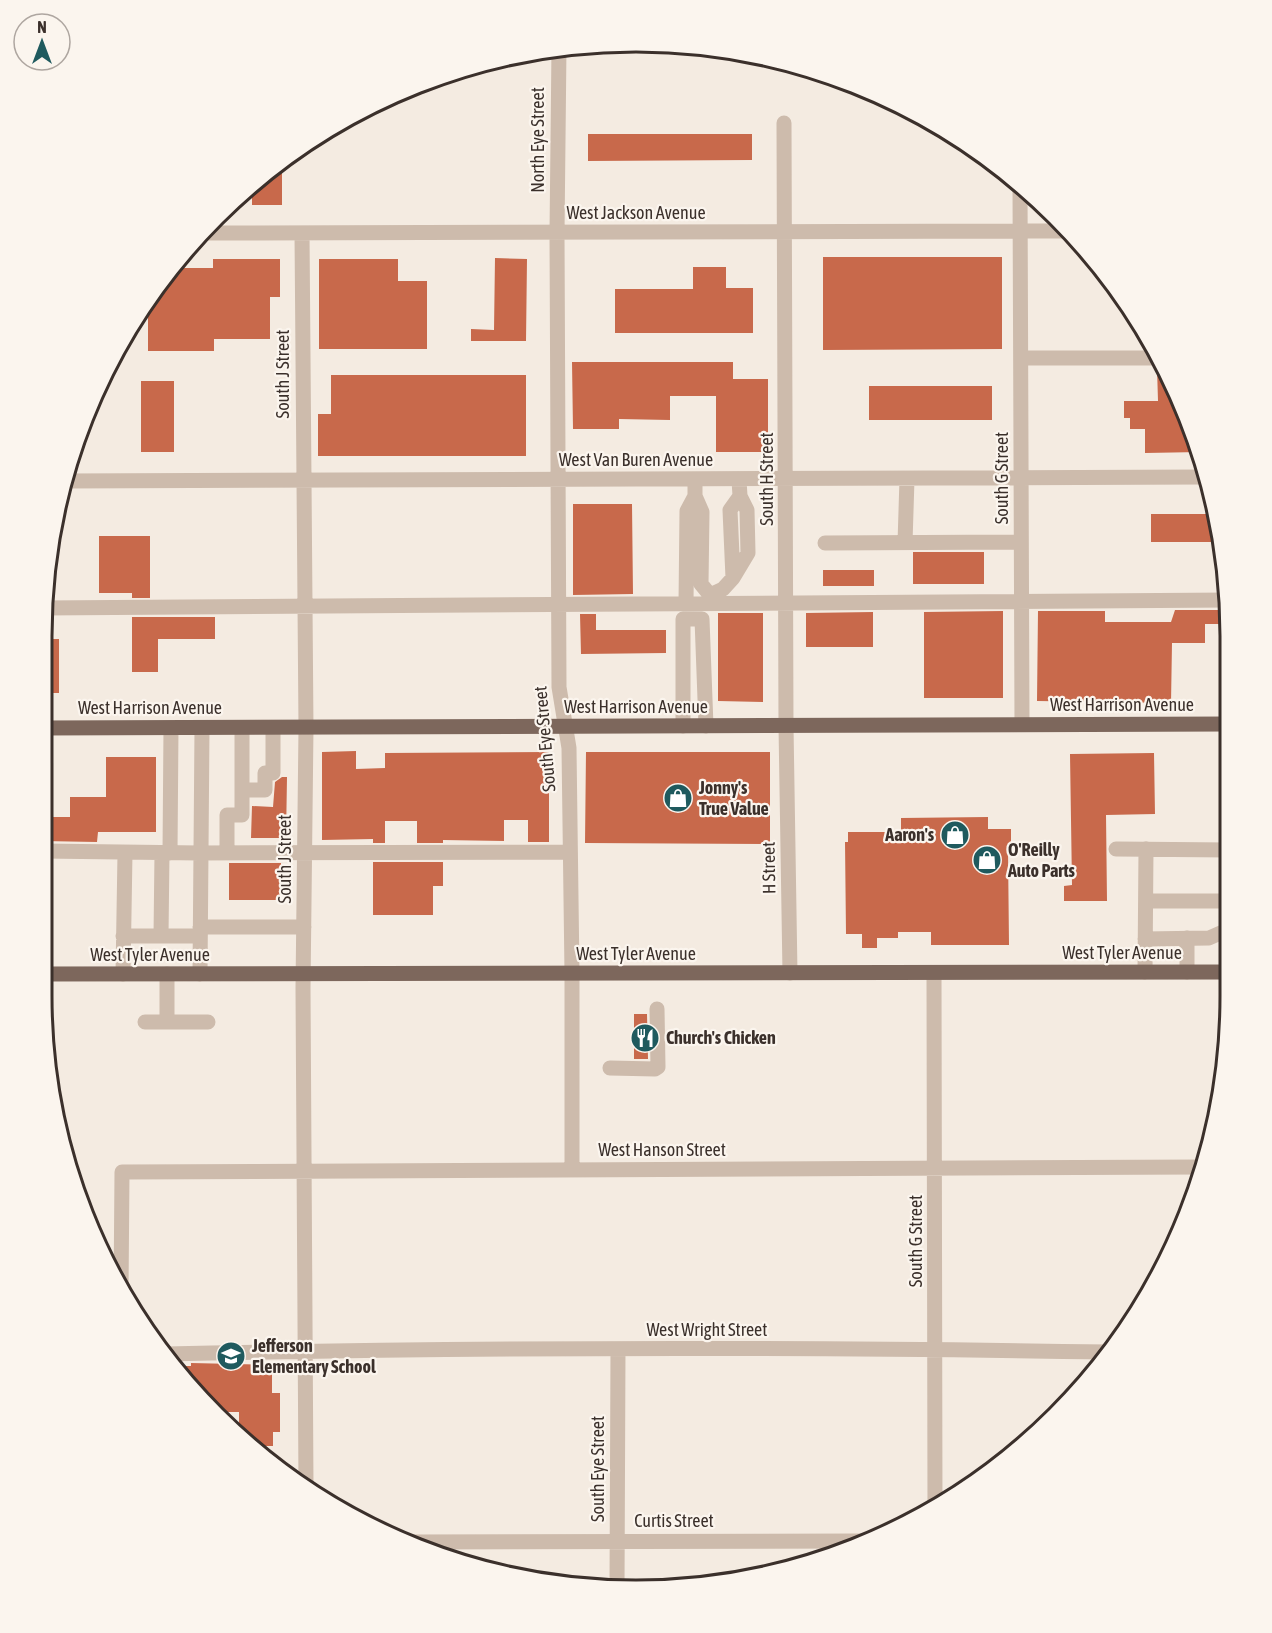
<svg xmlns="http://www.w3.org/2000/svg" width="1272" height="1633" font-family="'Asap Condensed',sans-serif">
  <rect width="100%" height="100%" fill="#f4ebe1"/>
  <path fill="#c8694b" d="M588 134H752V160L588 161Z
    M282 162V205H252V184Z
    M823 257H1002V349L823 350Z
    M495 258 527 259 526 341H471V329L494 330Z
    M213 259H280V297H270V339H214V351H148V301L165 274 170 268H213Z
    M319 259H398V281H427V349H319Z
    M693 267H726V288H753V333H615V289H693Z
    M572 362H733V379H768V452H716V396H670V420L619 419V429H573Z
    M1163 367 1199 445 1200 452 1145 453V429H1130V418H1124V401H1158L1157 368Z
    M331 375H526V456H318V414H331Z
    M141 381H174V452H141Z
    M869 386H992V420H869Z
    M573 504H632L633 594 573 595Z
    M1151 514H1212L1218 542H1151Z
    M99 536H150V598H132V593H99Z
    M913 552H984V584H913Z
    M823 570H874V586H823Z
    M1175 610H1228V624H1205V643H1172L1171 703 1037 701 1038 611H1105V622H1171Z
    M1003 611V698H924V612Z
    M873 612V647H806V613Z
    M718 613H763V702L718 701Z
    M580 614H596V630H666V653L581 654Z
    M132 617H215V639H158V672H132Z
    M43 639H59V693H43Z
    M356 751V769L385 768V753L549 752V842H528V820H504V841L443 840V843H417V821H385V843H373V839L322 840V752Z
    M586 752H770V844L585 843Z
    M1154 753 1155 814 1106 815 1107 901H1064V886L1072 885 1070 754Z
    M106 757H156V832H98L97 842 42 841 43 817H70V797H106Z
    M282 777H287L286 838H251L252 806 273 807 275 782Z
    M988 817V829H1011V850H1008L1009 945H931V932H898V938H877V948H862V934H846L845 842H848V832H901V818Z
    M373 862H443V886H433V915H373Z
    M229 863H281V900H229Z
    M634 1014H647L648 1059H634Z
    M191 1363 272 1365V1393H280V1432H273V1446H254L239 1435V1412H212L177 1366H191Z"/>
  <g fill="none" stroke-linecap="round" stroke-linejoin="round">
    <path stroke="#cdbbac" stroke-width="15" d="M559 47 557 233 559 687 569 748 572 973V1170
      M784 123 786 726 790 973
      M1020 186 1022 724
      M204 233 1069 231
      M302 233 306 728 303 988 306 1486
      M1021 358H1159
      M695 480V496L702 512 701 584 710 595V603
      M66 481 1205 477
      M825 543 1021 542
      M905 543 907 479
      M733 578 730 510 740 496
      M710 595 723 589 733 578 748 553 747 510 740 496 739 480
      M686 603 687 511 695 496
      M43 608 1229 600
      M683 726V619H702L706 726
      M242 790H265V773H273V728
      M1116 849 1230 850
      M42 851 200 853 570 852
      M170 853 171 728
      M227 853V815H242V728
      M1146 901H1230
      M200 927H304
      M123 936H200
      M161 936 162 853
      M1187 938V972
      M1145 939 1209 938 1225 931H1230
      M1145 972 1146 849
      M934 973 935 1510
      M123 974 125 853
      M167 974V1022H208
      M200 974 202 728
      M145 1022H167
      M610 1068 655 1069 658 1067 657 1009
      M121 1293 122 1172 1202 1167
      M167 1354C481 1347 796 1347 1110 1352
      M413 1542 862 1541
      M617 1589 618 1349"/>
    <path stroke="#7d675c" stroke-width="15" d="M43 728 1229 724
      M42 974 1230 972"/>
  </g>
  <defs>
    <g id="shop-disc" transform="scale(1.5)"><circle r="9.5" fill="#1f5a5e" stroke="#fbf5ee"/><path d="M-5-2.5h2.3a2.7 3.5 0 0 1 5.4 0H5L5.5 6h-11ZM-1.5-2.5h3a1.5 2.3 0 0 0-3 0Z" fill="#fff"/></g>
    <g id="restaurant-disc" transform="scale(1.5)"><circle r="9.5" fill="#1f5a5e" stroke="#fbf5ee"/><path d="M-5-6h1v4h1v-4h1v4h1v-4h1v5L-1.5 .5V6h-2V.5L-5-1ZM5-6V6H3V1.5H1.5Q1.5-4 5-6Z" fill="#fff"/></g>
    <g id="school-disc" transform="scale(1.5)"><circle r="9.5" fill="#1f5a5e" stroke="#fbf5ee"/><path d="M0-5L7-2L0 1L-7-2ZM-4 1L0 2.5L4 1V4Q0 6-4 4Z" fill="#fff"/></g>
  </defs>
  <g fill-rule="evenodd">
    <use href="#shop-disc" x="678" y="798"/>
    <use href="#shop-disc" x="955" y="835"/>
    <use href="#shop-disc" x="987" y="860"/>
    <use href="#restaurant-disc" x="645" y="1038"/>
    <use href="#school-disc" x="231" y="1356"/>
  </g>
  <g text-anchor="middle" stroke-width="4.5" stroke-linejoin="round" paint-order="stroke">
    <g font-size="18" fill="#3b302b" stroke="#fbf5ee">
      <text transform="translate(538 140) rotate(-90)" y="6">North Eye Street</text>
      <text x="636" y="219">West Jackson Avenue</text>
      <text transform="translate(283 374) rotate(-90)" y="6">South J Street</text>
      <text x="636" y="466">West Van Buren Avenue</text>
      <text transform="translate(1002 478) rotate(-90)" y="6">South G Street</text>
      <text transform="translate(767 479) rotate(-90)" y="6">South H Street</text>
      <text x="1122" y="711">West Harrison Avenue</text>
      <text x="636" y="713">West Harrison Avenue</text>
      <text x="150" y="714">West Harrison Avenue</text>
      <text transform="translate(545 739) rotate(-95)" y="6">South Eye Street</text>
      <text transform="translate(285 859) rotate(-90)" y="6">South J Street</text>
      <text transform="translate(769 868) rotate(-91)" y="6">H Street</text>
      <text x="1122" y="959">West Tyler Avenue</text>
      <text x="636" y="960">West Tyler Avenue</text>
      <text x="150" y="961">West Tyler Avenue</text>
      <text x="662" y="1156">West Hanson Street</text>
      <text transform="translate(916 1241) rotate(-90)" y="6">South G Street</text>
      <text x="707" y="1336">West Wright Street</text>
      <text transform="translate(598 1469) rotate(-90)" y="6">South Eye Street</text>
      <text x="674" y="1527">Curtis Street</text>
    </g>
    <g font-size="18" font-weight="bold" fill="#3b302b" stroke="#fbf5ee" text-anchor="start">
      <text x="699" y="794">Jonny's<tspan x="699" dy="21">True Value</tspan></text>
      <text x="934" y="841" text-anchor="end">Aaron's</text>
      <text x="1008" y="856">O'Reilly<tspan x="1008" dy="21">Auto Parts</tspan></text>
      <text x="666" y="1044">Church's Chicken</text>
      <text x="252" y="1352">Jefferson<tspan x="252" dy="21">Elementary School</tspan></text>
    </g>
  </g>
  <path d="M0 0H1272V1633H0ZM636 52H636A584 584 0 0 1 1220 636V996A584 584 0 0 1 636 1580H636A584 584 0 0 1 52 996V636A584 584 0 0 1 636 52Z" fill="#fbf5ee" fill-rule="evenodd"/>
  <path fill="none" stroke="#3b302b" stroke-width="3" d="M636 52H636A584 584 0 0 1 1220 636V996A584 584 0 0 1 636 1580H636A584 584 0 0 1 52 996V636A584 584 0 0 1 636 52Z"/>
  <g transform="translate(42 42)"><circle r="28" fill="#fbf5ee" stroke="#aea6a0" stroke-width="1.5"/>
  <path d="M0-4.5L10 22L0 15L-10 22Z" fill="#1f5a5e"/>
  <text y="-9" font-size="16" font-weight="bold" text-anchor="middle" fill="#3b302b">N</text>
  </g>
</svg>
